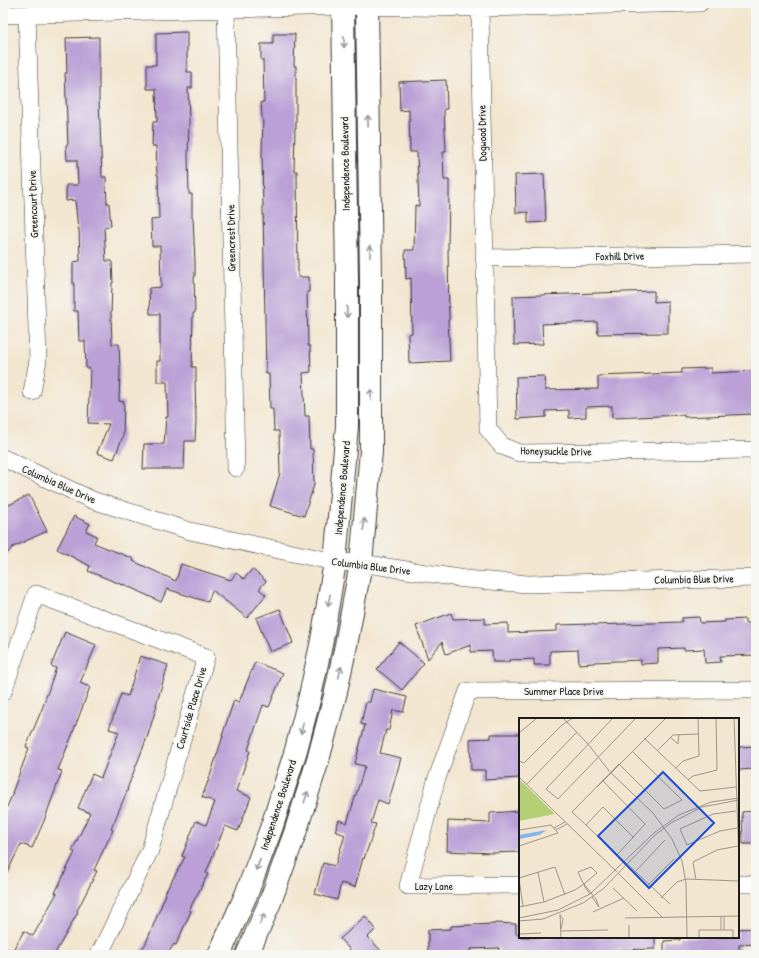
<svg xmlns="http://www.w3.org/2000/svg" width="759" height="958" font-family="'Patrick Hand',sans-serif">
  <rect width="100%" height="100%" fill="#f6f6f2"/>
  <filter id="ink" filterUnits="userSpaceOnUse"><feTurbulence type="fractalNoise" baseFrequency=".025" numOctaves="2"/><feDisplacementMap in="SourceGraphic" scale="8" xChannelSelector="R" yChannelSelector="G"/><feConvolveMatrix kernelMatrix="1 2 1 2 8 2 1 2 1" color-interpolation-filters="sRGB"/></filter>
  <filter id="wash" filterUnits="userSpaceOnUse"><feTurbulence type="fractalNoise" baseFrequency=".012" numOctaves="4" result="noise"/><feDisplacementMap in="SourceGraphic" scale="16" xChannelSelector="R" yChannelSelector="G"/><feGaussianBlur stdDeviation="0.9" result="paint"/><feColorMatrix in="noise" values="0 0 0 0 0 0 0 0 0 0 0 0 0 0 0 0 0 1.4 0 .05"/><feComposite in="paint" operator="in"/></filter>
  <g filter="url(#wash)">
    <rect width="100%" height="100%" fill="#f3e6d0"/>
    <g id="blocks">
      <path fill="#baa0d6" d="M187 32V72H192V88H188L189 122 188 155 189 194H192V218H193L195 262V277H194L195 313H193L192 367H196V381H195L196 420 195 441H185L184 469H143L144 444H164L166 417H168L167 382H157V361H160V314H150L149 288 161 287 160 246H152L151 220 159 219 158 175H157L156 146H152L153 122H157L156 89H147V65H156V33Z
        M273 34H295L294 66H296V128H295L294 171H297L298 277H309V292H307L308 346H310L311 372 303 373 305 416H309L310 449H313L314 485 304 516 270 506 280 473 279 431H274L273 409H270L269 374H266L262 153 263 118H262L261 102H264L263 60H261V44H273Z
        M99 37V98L102 177H106L107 203H109L111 226 104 227 106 261H112L113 283H112L111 315 112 344H119L120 370 119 401 124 402 123 436 114 459 97 453 109 424 88 423 90 368H86L85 341H79L78 311H74V284H73V262L80 261 79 229H78L75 200 66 201V185H78L77 160H67L66 145 68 144 65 73H67L66 38Z
        M446 80 447 109H444L446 152H443L444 180H449V197L448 246 449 320H448L450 361 409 363 408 334 412 333 411 278 406 279 405 250H414L415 205 419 206 417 152H410L409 110 400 111 399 82Z
        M544 174 546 222 528 223V212L516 213 515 175Z
        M654 291V302L668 301V333L598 334 597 322 542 324 543 344 514 345 513 296Z
        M711 368V373L753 371 754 414 684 417V415L612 418V406L586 407V417L569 418V410L546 411V417L517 419 516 377 544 376 545 390 598 389V376L682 373V369Z
        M29 495 47 531 13 547 3 558V508Z
        M74 516 90 524 86 531 97 536 94 543 134 559 133 561 176 581 181 564 231 580 236 573 244 579 252 569 266 581 259 589 266 595 247 618 212 590 208 602 167 589 161 602 123 584V585L88 571 90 566 57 549Z
        M280 609 293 643 270 652 256 618Z
        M451 613 453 619 485 618V624L508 623V633L557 631V625L593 624V625L682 622V618L699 617 700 623 725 622V620L745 619V623H756V655L720 656 721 662 705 663 704 649 684 650V648L658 649V663L641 664V660L594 662V663L579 664 578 650 550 651V665H534V659L509 660V662H493L492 651 471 652V645L446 654 442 642 428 659 416 626Z
        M65 632 96 645 80 683 90 687 72 735 58 770 62 771 44 821 32 848 21 844 3 881V816L13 793H12L29 748 26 747 42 709 56 668 51 666Z
        M399 642 424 663 402 690 377 669Z
        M140 656 168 665 156 705H157L148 735 127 789H128L111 829 113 830 94 870 97 871 77 911 78 912 54 955H10L24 931 33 936 57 893H55L75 852 72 851 90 813 78 808 92 774 101 778 119 732 109 729 121 694 128 696Z
        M255 662 283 673 269 707 263 705 248 750 250 751 236 791 251 797 238 831 225 826 206 873 208 874 189 910 191 911 176 945 174 944 167 955H138L146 943 166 894 165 893 185 857 182 856 196 821 206 825 215 802 202 797 210 776 223 736H222L234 700 239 702Z
        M373 689 407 697 403 712 393 710 389 730H386L380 753 401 758 388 804 378 800 371 823 376 824 364 859 363 858 355 887 341 883 337 900 315 894 323 863 335 866 345 835 335 831 339 820 347 823 365 766 355 764 365 725 361 724 366 702H370Z
        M491 734H520V778L485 780V770H471L470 739 491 738Z
        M756 746V769L738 770V747Z
        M520 811V852L491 853 447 851 448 821 490 823V813Z
        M756 811V844H743L742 812Z
        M365 916 376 929 368 937 385 955H355L340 939Z
        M495 923 516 924V934H520V937H655V949L613 950V954L499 955V948L470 949V955H428V930L451 929V926L495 924Z
        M756 928V944L739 945V954L664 955V941L680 940V937H738V929Z"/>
    </g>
  </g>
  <g filter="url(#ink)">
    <use href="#blocks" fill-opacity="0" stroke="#3c3a37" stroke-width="1"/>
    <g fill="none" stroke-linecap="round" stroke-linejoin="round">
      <g stroke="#3c3a37" stroke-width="18">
        <path id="minor" d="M480 8 488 429 502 446 519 453 756 450
          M226 9 236 468
          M3 15 343 6 480 8 700 3
          M27 15 38 360 32 392
          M484 258 756 254
          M3 458 92 500 190 531 335 562 361 563 465 579 528 584 756 578
          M3 692 36 594 206 657 150 850 99 955
          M738 884H756
          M520 885 408 886 436 781 468 691 756 690"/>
      </g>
      <g stroke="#3c3a37" stroke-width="24">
        <path id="major" d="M219 955 246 895 272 826 296 750 310 696 322 640 335 562 347 426V280L343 3
          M247 955 270 902 295 833 318 760 335 696 346 645 361 563 371 451V280L367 3"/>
      </g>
      <use href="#minor" stroke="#fff" stroke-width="17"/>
      <use href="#major" stroke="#fff" stroke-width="22"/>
    </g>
    <defs><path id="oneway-shaft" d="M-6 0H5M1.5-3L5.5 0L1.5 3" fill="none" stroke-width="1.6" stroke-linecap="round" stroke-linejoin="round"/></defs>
    <g stroke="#999">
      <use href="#oneway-shaft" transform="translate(344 42) rotate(89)"/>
      <use href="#oneway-shaft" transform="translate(368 121) rotate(-91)"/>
      <use href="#oneway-shaft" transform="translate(370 251) rotate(-91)"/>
      <use href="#oneway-shaft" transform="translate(347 312) rotate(90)"/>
      <use href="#oneway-shaft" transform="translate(371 395) rotate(-90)"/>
      <use href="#oneway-shaft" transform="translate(364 524) rotate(-85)"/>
      <use href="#oneway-shaft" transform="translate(329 600) rotate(100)"/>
      <use href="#oneway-shaft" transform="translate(340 672) rotate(-78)"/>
      <use href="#oneway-shaft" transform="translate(302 728) rotate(104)"/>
      <use href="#oneway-shaft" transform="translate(306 797) rotate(-72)"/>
      <use href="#oneway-shaft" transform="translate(258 865) rotate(111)"/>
      <use href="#oneway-shaft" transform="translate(262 919) rotate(-66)"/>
    </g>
  </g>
  <g text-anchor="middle" stroke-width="4" stroke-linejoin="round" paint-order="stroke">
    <g font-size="11" fill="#1c1c1c" stroke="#f6f6f2">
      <text transform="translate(482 133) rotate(-91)" y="4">Dogwood Drive</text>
      <text transform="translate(345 164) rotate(-91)" y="4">Independence Boulevard</text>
      <text transform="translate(33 204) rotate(-92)" y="4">Greencourt Drive</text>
      <text transform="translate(231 238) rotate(-91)" y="4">Greencrest Drive</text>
      <text transform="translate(620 256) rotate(-1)" y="4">Foxhill Drive</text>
      <text transform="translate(556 451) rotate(1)" y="4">Honeysuckle Drive</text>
      <text transform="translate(59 484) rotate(24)" y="4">Columbia Blue Drive</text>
      <text transform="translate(342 488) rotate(-85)" y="4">Independence Boulevard</text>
      <text transform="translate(371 566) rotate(7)" y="4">Columbia Blue Drive</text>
      <text transform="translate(694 579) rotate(-1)" y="4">Columbia Blue Drive</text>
      <text x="564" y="695">Summer Place Drive</text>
      <text transform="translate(191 708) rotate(-74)" y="4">Courtside Place Drive</text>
      <text transform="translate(278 805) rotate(-72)" y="4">Independence Boulevard</text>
      <text x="434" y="890">Lazy Lane</text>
    </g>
  </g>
  <g transform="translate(519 718)">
    <rect width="220" height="220" fill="#f3e6d0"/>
    <path d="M0 61 36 96 0 103Z" fill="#b5cf75"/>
    <path d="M28 112 20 117 0 121V117Z" fill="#80b4ee"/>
    <path fill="none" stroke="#9d9588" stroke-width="1" d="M44 0 69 26 91 54 134 95 153 121 163 143 167 165 168 220M94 0 27 71 39 81 117 0M215 0 220 144M0 15 18 0M151 19 159 26 160 16M125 20 181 73 217 69M139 32 154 17 179 16M0 43 5 45 43 7 54 0M100 46 53 94 151 186M100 46 145 91 163 82 113 33M157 50 164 43 180 38 179 0M0 59 98 154M83 62 126 106 98 137M169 62 174 58 198 52 197 0M7 67 58 14M78 69 147 0M217 93 194 96 161 111 168 127 201 113 218 110M67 107 84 89 115 120M35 110 46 104M0 112 32 107 39 115 0 128M37 112 48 106M19 154 25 184M116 154 146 122M99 155 143 199M0 160 36 149 46 177M0 161 4 188M177 162 174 144 198 132 219 128M64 165 77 181 80 189 73 179M129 167 155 141M94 170 118 193M142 180 158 164 167 161 220 163M0 189 25 184 56 172 65 166 67 164 78 155 72 149 59 154 64 165 65 166 66 169 71 176M74 194 105 180M41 196 42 220M41 197 44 201 42 211M202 198V212M205 198V212M0 200 39 192 71 176 136 114 160 97 192 84 220 80M106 200 220 198M0 203 24 201 64 185 84 171 136 117 152 105 183 89 220 82M42 213 89 212M0 216 22 215M110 220V207M180 220V212H214V220"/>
    <path fill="#1d4ed8" fill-opacity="0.15" stroke="#1d4ed8" stroke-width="2" d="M144 54 195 105 130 170 79 118Z"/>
    <rect width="220" height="220" fill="none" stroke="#1c1c1c" stroke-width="2"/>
  </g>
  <rect width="759" height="958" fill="none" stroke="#f6f6f2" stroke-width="16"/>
</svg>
